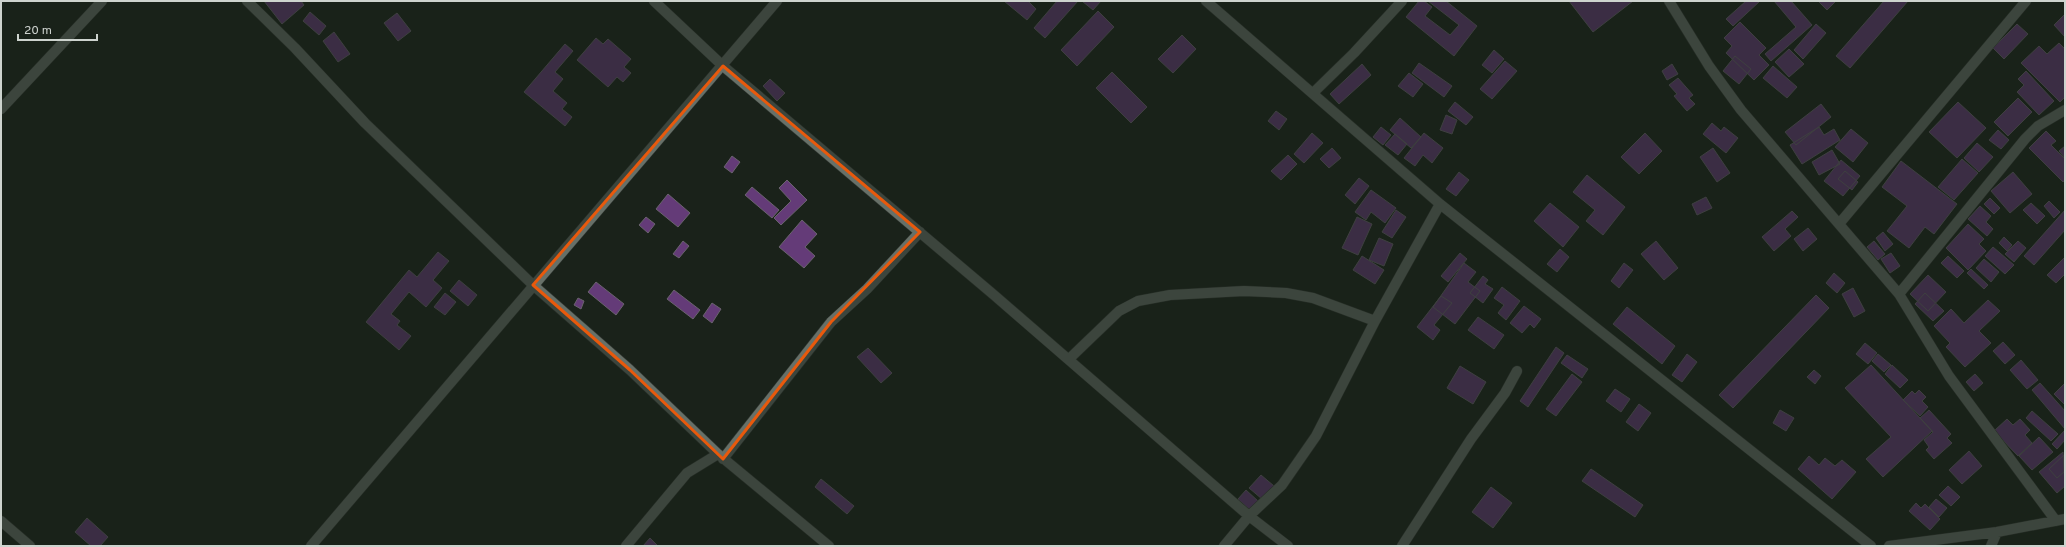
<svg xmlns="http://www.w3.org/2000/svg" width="2066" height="547" font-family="Overpass,sans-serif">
  <rect width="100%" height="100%" fill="#1a221a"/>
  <path fill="#643b78" stroke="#6a636e" d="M264 1H301L304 5 282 24Z
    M1004 1H1028L1036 9 1027 20Z
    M1057 1H1078L1045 38 1034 28Z
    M1082 1H1101L1093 10Z
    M1419 1H1424L1432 7 1425 16 1450 35 1459 25 1428 1H1446L1477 26 1454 56 1406 17Z
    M1569 1H1633L1593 32Z
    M1746 1H1760L1733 26 1726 19Z
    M1774 1H1791L1812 25 1771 61 1765 54 1796 27Z
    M1818 1H1836L1827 10Z
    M1884 1H1908L1850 68 1836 56Z
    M1098 11 1114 27 1077 66 1061 50Z
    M310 12 326 26 319 35 303 21Z
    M397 13 411 31 398 41 384 23Z
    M2065 14V37L2054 25Z
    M1740 22 1766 48 1759 55 1769 65 1754 80 1726 53 1732 46 1724 38Z
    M1816 24 1826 33 1803 59 1794 50Z
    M2017 24 2028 34 2004 59 1993 48Z
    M334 32 350 54 338 62 323 41Z
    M1182 35 1196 49 1173 73 1158 59Z
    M596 38 603 44 608 39 631 59 624 67 631 73 623 82 617 77 608 87 577 60Z
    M2059 43 2065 49V97L2060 102 2021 63 2039 46 2047 54Z
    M565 44 573 51 555 72 563 79 553 91 567 103 562 109 572 117 565 126 524 92Z
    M1789 49 1804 64 1789 77 1775 62Z
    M1494 50 1504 59 1492 73 1482 65Z
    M1735 56 1751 69 1739 84 1723 71Z
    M1505 61 1517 71 1492 99 1480 89Z
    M1419 63 1452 86 1444 97 1412 73Z
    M1362 64 1371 75 1339 104 1330 94Z
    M1672 64 1678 74 1667 80 1662 71Z
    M1773 66 1797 87 1787 98 1763 78Z
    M2026 71 2054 101 2039 115 2017 92 2024 85 2018 79Z
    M1112 72 1147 107 1131 123 1096 88Z
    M1409 73 1423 84 1413 97 1398 86Z
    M1678 78 1693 95 1689 98 1695 104 1687 111 1674 96 1677 94 1669 85Z
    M770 79 785 93 777 101 763 86Z
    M2018 98 2032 112 2008 136 1994 122Z
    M1455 102 1473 117 1466 125 1448 111Z
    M1958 102 1986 128 1957 158 1929 132Z
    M1821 104 1831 117 1796 145 1785 132Z
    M1276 111 1287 119 1279 130 1268 121Z
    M1446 115 1457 120 1452 134 1440 130Z
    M1400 118 1421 137 1411 148 1390 130Z
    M1712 123 1721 131 1724 127 1738 138 1726 153 1703 134Z
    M1381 127 1391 135 1383 145 1373 137Z
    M1819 127 1824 135 1834 129 1840 140 1802 164 1790 145Z
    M1851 129 1868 143 1853 162 1835 147Z
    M1998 130 2009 140 2001 149 1989 140Z
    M2046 131 2056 141 2051 145 2065 159V180L2063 182 2029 148Z
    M1312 133 1323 143 1304 163 1294 154Z
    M1424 133 1443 148 1432 163 1423 155 1415 166 1404 158Z
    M1645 133 1662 151 1639 174 1621 157Z
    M1395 134 1407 144 1398 155 1385 145Z
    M1977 143 1993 157 1979 172 1964 158Z
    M2065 146V158L2059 151Z
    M1332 148 1341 158 1329 168 1320 159Z
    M1713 148 1730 173 1717 182 1700 157Z
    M1832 150 1840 164 1819 175 1812 162Z
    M1288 155 1297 164 1281 180 1271 171Z
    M732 156 740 162 732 173 724 167Z
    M1962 159 1978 173 1954 200 1938 187Z
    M1841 160 1860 176 1843 196 1824 181Z
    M1901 161 1957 204 1934 234 1925 227 1909 248 1887 231 1907 206 1882 187Z
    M1845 171 1858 182 1852 190 1838 179Z
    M1459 172 1469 180 1456 196 1446 189Z
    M2013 172 2032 194 2010 213 1991 191Z
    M1587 175 1625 207 1603 235 1586 221 1595 210 1573 192Z
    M1359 178 1369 186 1355 204 1345 195Z
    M787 180 807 200 781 225 774 218 791 201 779 188Z
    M752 187 779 210 772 218 745 195Z
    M1371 190 1396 208 1385 223 1371 212 1366 220 1355 212Z
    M668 194 690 213 678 227 656 209Z
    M1706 197 1712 208 1697 215 1692 204Z
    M1990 198 2000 208 1994 214 1984 204Z
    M2049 201 2060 212 2054 218 2044 206Z
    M1550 203 1579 227 1563 247 1534 221Z
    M2031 203 2045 216 2037 224 2023 210Z
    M1980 206 1991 216 1986 222 1993 229 1987 236 1968 219Z
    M1396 210 1406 217 1392 238 1382 232Z
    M2065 210V230L2034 265 2024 256Z
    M1792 211 1798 217 1785 229 1791 236 1774 251 1762 237Z
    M646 217 655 224 648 233 639 225Z
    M1357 217 1372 224 1358 255 1342 248Z
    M802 220 817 234 805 247 815 256 804 268 779 247Z
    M1968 224 1984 239 1979 244 1986 251 1968 270 1946 248Z
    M1808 228 1817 239 1803 251 1794 239Z
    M1883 232 1893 244 1885 251 1876 238Z
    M2004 237 2012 245 2007 251 1999 243Z
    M1379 238 1393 244 1384 266 1369 260Z
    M683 241 689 246 679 258 673 254Z
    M1656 241 1678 268 1664 280 1641 254Z
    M1874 241 1885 254 1878 260 1867 247Z
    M2018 241 2026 248 2014 262 2005 254Z
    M1993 247 2014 265 2005 274 1985 256Z
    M1560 249 1569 257 1557 272 1547 264Z
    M438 252 449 261 433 280 442 288 426 307 409 292 391 314 400 321 397 325 411 336 399 350 366 322 409 270 417 277Z
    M1460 253 1467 259 1448 282 1441 276Z
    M1891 253 1900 266 1890 273 1881 259Z
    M1362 256 1384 270 1375 284 1353 270Z
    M1948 256 1964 271 1957 278 1941 263Z
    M2065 257V274L2056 283 2047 275Z
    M1984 259 1999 272 1991 282 1976 268Z
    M1464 263 1476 272 1468 282 1480 291 1455 324 1433 307Z
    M1624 263 1633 270 1619 288 1611 281Z
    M1971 269 1988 285 1984 289 1967 273Z
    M1834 273 1845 283 1837 293 1826 283Z
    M1928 275 1946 292 1928 311 1910 294Z
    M1483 276 1488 280 1485 284 1493 289 1483 303 1470 293Z
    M459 280 477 295 468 306 450 291Z
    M596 282 624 304 616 315 588 292Z
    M1502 287 1520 301 1506 320 1498 313 1504 305 1494 298Z
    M1853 288 1865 311 1854 317 1842 294Z
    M674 290 700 310 693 319 667 299Z
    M445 293 456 302 445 315 434 307Z
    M1925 293 1944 311 1933 321 1915 304Z
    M1816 295 1829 308 1733 408 1719 395Z
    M1441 296 1452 303 1434 325 1440 330 1433 340 1417 327Z
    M578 298 584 301 581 309 574 305Z
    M1988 300 2000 311 1979 331 1991 343 1965 367 1946 347 1950 343 1934 326 1951 309 1964 323Z
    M712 303 721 309 712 323 703 316Z
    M1524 306 1541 319 1534 328 1530 324 1522 333 1510 323Z
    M1627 307 1675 346 1662 364 1613 324Z
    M1478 317 1504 335 1494 349 1468 330Z
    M2003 342 2015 355 2005 364 1993 351Z
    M1865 343 1877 353 1868 364 1856 354Z
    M1556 347 1564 353 1528 407 1520 401Z
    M868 348 892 373 881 383 857 357Z
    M1687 354 1697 362 1682 382 1672 375Z
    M1878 354 1891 365 1884 372 1872 361Z
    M1567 355 1588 369 1582 378 1561 363Z
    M2021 360 2038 380 2027 389 2010 370Z
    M1871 365 1932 431 1883 477 1866 459 1891 437 1845 388Z
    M1892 365 1908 380 1900 388 1885 374Z
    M1460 366 1486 382 1473 404 1447 388Z
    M1814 370 1821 376 1815 384 1807 377Z
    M1572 374 1582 382 1556 416 1546 409Z
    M1975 374 1983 383 1974 391 1966 382Z
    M2040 383 2065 411V429L2032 390Z
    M2065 383V405L2054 394Z
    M1615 389 1630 399 1621 412 1606 401Z
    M1919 390 1926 397 1922 401 1928 407 1920 416 1903 400 1912 391 1915 394Z
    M1639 404 1651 413 1638 431 1626 422Z
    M1780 410 1794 418 1786 431 1773 423Z
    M1929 410 1951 434 1947 438 1952 443 1934 459 1926 450 1929 447 1924 440 1933 432 1920 418Z
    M2032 411 2058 434 2051 441 2026 418Z
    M2007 419 2013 425 2020 419 2030 430 2025 435 2032 443 2018 456 1994 431Z
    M2065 430V440L2057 449 2052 444Z
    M2039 437 2053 452 2032 470 2019 456Z
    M1969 451 1982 466 1962 484 1949 470Z
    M2063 452 2065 486 2057 493 2039 472Z
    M2065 454V471L2057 478 2049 469Z
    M1809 456 1819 465 1825 458 1835 466 1842 460 1856 472 1832 499 1798 469Z
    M1591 469 1643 505 1635 517 1582 481Z
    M1261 475 1274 486 1262 499 1249 488Z
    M821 479 854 506 847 514 815 487Z
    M1948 486 1960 497 1951 506 1939 495Z
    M1491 487 1512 503 1493 528 1472 512Z
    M1246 490 1258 501 1250 510 1238 499Z
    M1936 499 1947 508 1939 517 1929 507Z
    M1916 503 1921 508 1925 504 1940 519 1930 530 1909 511Z
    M87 518 108 537 100 546H91L75 532Z
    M650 538 658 546H643Z"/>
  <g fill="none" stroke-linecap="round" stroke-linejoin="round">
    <g stroke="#353b36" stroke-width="11">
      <path id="street" d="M247 1 295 48 365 123 533 285 630 370 718 454 829 546
        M654 1 723 66 994 295 1249 516 1288 546
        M1206 1 1440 204 1871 546
        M1669 1 1709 66 1741 110 1899 294 1949 376 2056 521
        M1313 93 1354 53 1402 1
        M1 109 102 1
        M1839 224 2026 1
        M1899 294 2025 139 2038 126 2065 110
        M1069 359 1119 311 1138 301 1170 295 1244 291 1286 293 1313 298 1375 321
        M723 459 831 322 867 289 920 232
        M1 521 30 546
        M626 546 687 473 718 454
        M1224 546 1249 516 1282 485 1316 436 1375 321 1440 204
        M1402 546 1471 439 1505 393 1517 371
        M1889 546 1997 532 2065 519
        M1991 546 1997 532"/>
    </g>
    <g stroke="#353b36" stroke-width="11">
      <path id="secondary" d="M311 546 777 1"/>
    </g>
    <use href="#street" stroke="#677068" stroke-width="10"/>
    <use href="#secondary" stroke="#677068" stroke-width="10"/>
  </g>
  <path d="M0 0H2066V547H0ZM723 66 920 232 831 322 723 459 630 370 533 285Z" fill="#1a221a" fill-opacity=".55" fill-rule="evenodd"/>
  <path fill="none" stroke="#e8590c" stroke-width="3" stroke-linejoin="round" d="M723 66 920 232 831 322 723 459 630 370 533 285Z"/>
  <rect width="2066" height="547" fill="none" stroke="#cdd3ce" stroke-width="4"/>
  <path d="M18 34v6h79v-6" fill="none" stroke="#cdd3ce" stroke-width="2"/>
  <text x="24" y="34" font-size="12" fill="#cdd3ce" stroke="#1a221a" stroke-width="3" paint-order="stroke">20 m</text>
</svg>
